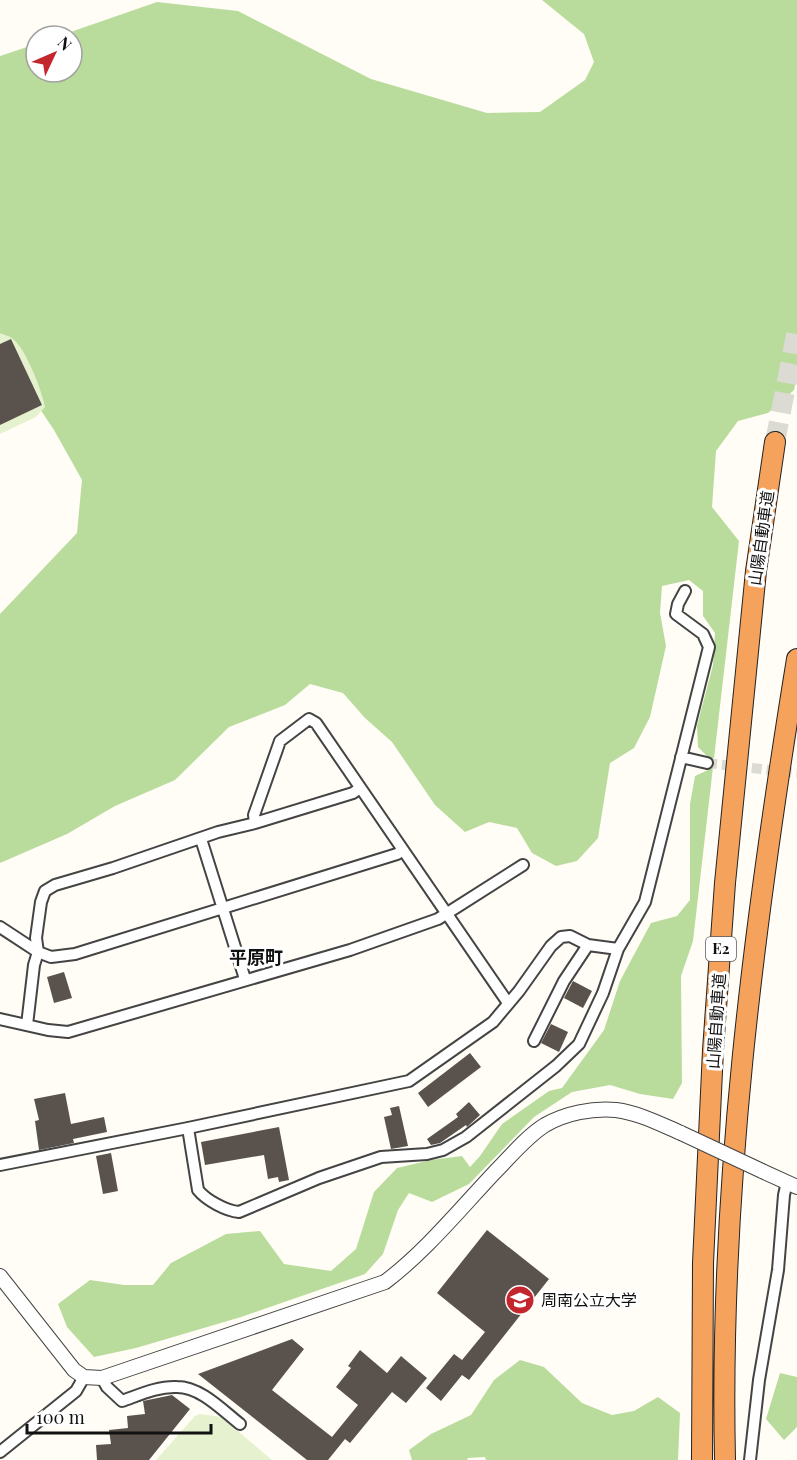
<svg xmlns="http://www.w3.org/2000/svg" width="797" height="1460" font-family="'Playfair Display','Noto Sans JP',serif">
  <rect width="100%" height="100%" fill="#fffdf5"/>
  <path fill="#b9dc9c" d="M542 0H797V377L794 390 768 413 738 421 716 451 712 507 739 541 693 941 681 976 682 1083 673 1099 640 1094 610 1085 572 1092 534 1117 469 1184 432 1202 409 1193 398 1210 383 1254 365 1274 241 1317 136 1348 94 1357 67 1327 58 1304 90 1280 124 1285H153L171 1263 226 1234 260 1231 284 1264 331 1271 356 1249 374 1192 397 1168 431 1160 462 1156 470 1167 480 1156 502 1124 549 1091 562 1088 604 1030 620 981 651 923 677 916 690 900V804L695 776 708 770 709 758 698 747 697 726 713 665 715 633 703 616V591L689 580 662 586 660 613 666 646 650 717 634 748 610 763 598 838 577 861 556 866 532 853 517 828 489 822 465 832 435 805 392 742 365 718 343 693 310 684 285 705 229 727 175 780 115 806 67 834 0 863V614L77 533 82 480 54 430 0 349V56L36 44V72H72V36H59L157 2 238 11 371 79 487 113 540 112 585 80 594 62 584 34Z
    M520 1360 544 1367 582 1403 612 1415 634 1411 658 1397 680 1413 678 1460H486L485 1457 468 1458 467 1460H412L409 1450 431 1434 471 1415 494 1380Z
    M780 1373 797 1377V1427L784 1440 766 1419Z"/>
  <path fill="#e6f2cf" d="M0 333C4 335 10 336 13 339 26 349 42 391 45 407L36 417 0 434Z
    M200 1414 221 1417 272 1460H156L195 1416Z"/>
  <path fill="#5a524d" d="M11 339 42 405 0 425V344Z
    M64 972 72 998 54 1003 47 977Z
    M573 981 592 991 583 1008 564 998Z
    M551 1024 568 1032 559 1052 541 1043Z
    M470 1053 481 1067 428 1107 418 1093Z
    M65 1093 71 1124 104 1117 107 1132 73 1139 74 1143 39 1150 35 1121 39 1120 34 1099Z
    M469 1102 480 1115 467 1127 466 1125 440 1143 431 1145 427 1139 458 1117 456 1114Z
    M399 1106 408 1146 391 1149 384 1117 392 1115 390 1108Z
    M279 1127 289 1180 279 1182 278 1177 268 1179 264 1155 205 1165 201 1142Z
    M111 1153 118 1191 103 1194 96 1156Z
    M487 1230 549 1279 469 1380 462 1375 441 1401 426 1388 454 1354 462 1360 485 1332 437 1293Z
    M292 1339 304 1349 272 1390 332 1437 358 1405 336 1387 351 1368 348 1366 360 1350 387 1373 401 1356 427 1378 406 1403 392 1392 350 1443 345 1439 328 1460H307L198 1374Z
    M172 1395 190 1409 149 1460H97L96 1445 111 1444 109 1430 128 1428 127 1416 145 1414 143 1401Z"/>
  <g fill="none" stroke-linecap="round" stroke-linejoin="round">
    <path stroke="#dbdad3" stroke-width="10" stroke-dasharray="10 5" stroke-linecap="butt" d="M707 763 797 773"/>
    <path stroke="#dbdad3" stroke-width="20" stroke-dasharray="20 10" stroke-linecap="butt" d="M775 442 797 330"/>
    <g stroke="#444" stroke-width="14">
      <path id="minor" d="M681 757 707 763
        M255 823 254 815 280 741 309 719 316 723 508 1003
        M201 839 245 979
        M0 927 38 952 51 957 75 954 397 854 403 850
        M0 1019 48 1030 68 1032 350 950 438 919 523 865
        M27 1025 34 965 38 952 36 938 41 902 45 891 55 885 113 868 218 832 255 823 353 793 360 788
        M534 1041 564 981 588 945
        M188 1128 198 1190C206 1200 226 1211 239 1212L319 1178 381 1157 427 1154 443 1150 466 1137 556 1066 579 1044 603 993 618 949 645 902 709 647 703 634 676 614 678 604 685 591
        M0 1165 188 1128 409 1081 493 1022 519 991 551 946 561 937 570 936 588 945 618 949
        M102 1378 107 1387 122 1401C139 1395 158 1386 177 1387 201 1387 222 1410 240 1424
        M0 1452 76 1391 84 1377
        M750 1460 759 1380 778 1270 784 1195 787 1182"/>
    </g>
    <g stroke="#444" stroke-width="16">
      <path id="tertiary" d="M762 1171 797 1187
        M0 1276 74 1370 84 1377 102 1378 385 1282C426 1251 460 1209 495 1172 511 1156 526 1137 545 1125 566 1113 592 1108 616 1110 639 1113 660 1124 681 1133"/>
    </g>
    <g stroke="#222" stroke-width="22">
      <path id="motorway" d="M702 1460 703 1263 713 1050 725 883 756 571 775 442
        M725 1460C719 1191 754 924 797 659"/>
    </g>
    <use href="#minor" stroke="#fff" stroke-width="10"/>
    <use href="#tertiary" stroke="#fff" stroke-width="14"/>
    <use href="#motorway" stroke="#f5a25d" stroke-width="20"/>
    <g stroke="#444" stroke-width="16" stroke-linecap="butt">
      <path id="tertiary-bridge" d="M681 1133 762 1171"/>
    </g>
    <use href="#tertiary-bridge" stroke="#fff" stroke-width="14"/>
  </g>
  <defs>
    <g id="university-disc" transform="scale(1.5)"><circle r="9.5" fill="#c4262e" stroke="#fff"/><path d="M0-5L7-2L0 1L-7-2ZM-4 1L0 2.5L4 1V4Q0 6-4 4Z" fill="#fff"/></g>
  </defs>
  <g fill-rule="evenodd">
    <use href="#university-disc" x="520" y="1300"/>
  </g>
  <g text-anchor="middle" stroke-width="6" stroke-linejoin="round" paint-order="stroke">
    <rect fill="#fff" stroke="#585858" stroke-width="1.5" x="706" y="937" width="30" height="24" rx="4.5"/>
    <g font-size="15" font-weight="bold" fill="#111">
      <text x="721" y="954">E2</text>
    </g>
    <g font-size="16" fill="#111" stroke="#fff">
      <text transform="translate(761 538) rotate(-82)" y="6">山陽自動車道</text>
      <text transform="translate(716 1021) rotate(-86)" y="6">山陽自動車道</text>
    </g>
    <g font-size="16" fill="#111" stroke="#fff" text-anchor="start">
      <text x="541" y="1306">周南公立大学</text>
    </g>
    <g font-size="18" font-weight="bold" fill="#111" stroke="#fff">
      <text x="256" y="964">平原町</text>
    </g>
  </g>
  <g transform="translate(54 54) rotate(46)"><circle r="28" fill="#ffffff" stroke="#a0a0a0" stroke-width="1.5"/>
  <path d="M0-4.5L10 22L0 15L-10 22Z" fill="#c4262e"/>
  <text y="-9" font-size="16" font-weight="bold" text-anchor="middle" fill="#111111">N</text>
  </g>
  <path d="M27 1424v9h184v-9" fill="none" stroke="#111111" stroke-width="3"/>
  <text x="36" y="1424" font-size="18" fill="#111111" stroke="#ffffff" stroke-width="4.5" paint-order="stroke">100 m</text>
</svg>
